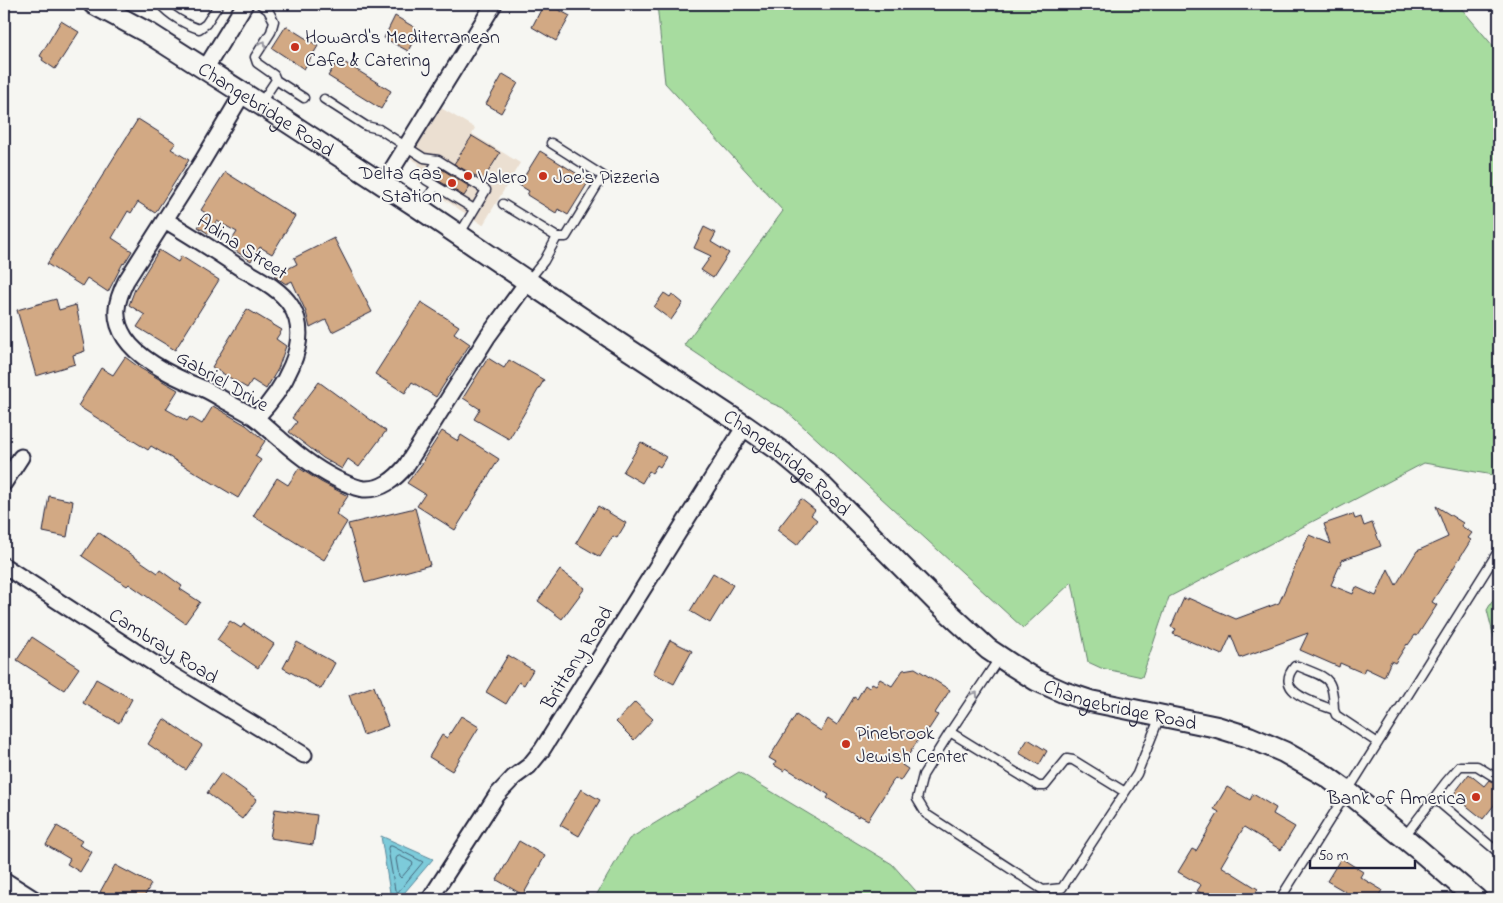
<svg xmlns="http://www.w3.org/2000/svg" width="1503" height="903" font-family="'Indie Flower',sans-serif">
  <rect width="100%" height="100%" fill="#f6f6f2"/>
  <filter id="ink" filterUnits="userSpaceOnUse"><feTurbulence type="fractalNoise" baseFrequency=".02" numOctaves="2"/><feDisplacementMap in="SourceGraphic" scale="10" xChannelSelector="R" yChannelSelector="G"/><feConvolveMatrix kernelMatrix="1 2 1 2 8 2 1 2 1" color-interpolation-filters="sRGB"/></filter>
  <g filter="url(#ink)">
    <path fill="#ebdfd1" d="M441 108 475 128 472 134 520 163 483 225 427 188 418 163 410 158Z"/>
    <path fill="#a7dc9f" stroke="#647f6d" d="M657 4H1462L1461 8 1499 53V476L1424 463 1169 597 1142 677 1101 668 1088 662 1072 582 1023 628 783 408 771 403 684 345 783 211 665 83Z
      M1499 590V657L1487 610Z
      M739 772 892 864 923 899H594L629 839Z"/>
    <path fill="#7dcbda" stroke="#59879a" d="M381 836 433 859 399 899H391Z"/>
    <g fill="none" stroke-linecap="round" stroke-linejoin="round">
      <path stroke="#46667b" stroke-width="1" d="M389 846H392L423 862 398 892 395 890 388 849Z
        M400 856 412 862 413 864 401 878 399 876 396 859 397 857Z"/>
    </g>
    <path fill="#d2a984" stroke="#22223b" d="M544 4H548L570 16 556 41 532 27Z
      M395 16 419 30 408 51 384 38Z
      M61 21 79 32 55 69 42 60 43 58 40 56Z
      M286 26 318 46 304 69 272 48Z
      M339 59 391 91 381 109 328 76Z
      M503 74 518 83 501 113 486 104Z
      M138 119 176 143 171 149 189 160 155 213 138 202 131 213 128 211 112 238 132 251 124 264 123 263 108 292 87 278 82 286 47 264Z
      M472 136 500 153 483 180 454 164Z
      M540 151 589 181 568 215 558 209 556 213 527 195 529 191 519 185Z
      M440 168 470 187 464 196 434 178Z
      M225 172 295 216 272 254 260 247 251 261 228 246 237 232 217 221 209 234 198 227 207 214 201 210Z
      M704 227 716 233 711 242 729 253 713 278 701 270 711 256 694 248Z
      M334 238 372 312 332 332 326 320 310 328 306 312 292 281 286 284 274 276 297 264 294 258Z
      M159 250 178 262 181 256 219 280 175 350 137 327 145 315 129 305 135 289Z
      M664 293 670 297 672 294 683 303 671 320 654 307Z
      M56 299 59 310 76 305 85 351 73 355 75 364 36 376 17 310Z
      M421 302 459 326 454 333 470 344 436 397 412 382 405 393 375 374Z
      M247 309 282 330 276 339 286 346 278 369 266 389 252 380 247 388 212 367Z
      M125 357 140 368 178 390 166 409 187 421 190 417 202 424 213 406 246 425 265 441 255 456 261 460 238 498 151 446 148 450 78 406 101 368 113 375Z
      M488 358 504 368 509 360 544 380 509 439 474 419 480 409 463 398Z
      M319 382 386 431 359 467 348 459 342 469 323 458 289 432 297 422 292 418Z
      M442 431 458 441 461 435 499 459 455 530 417 506 425 494 407 483 424 461 423 460Z
      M641 442 666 457 660 467 657 465 652 473 649 471 642 483 623 472Z
      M299 468 321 482 348 496 336 514 347 522 324 560 253 516 277 478 288 485Z
      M49 496 73 501 67 537 43 532Z
      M801 499 815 510 811 515 817 520 797 545 777 530Z
      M598 506 626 523 617 538 613 536 600 557 576 543Z
      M1436 506 1463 523 1461 526 1472 533 1468 538 1471 540 1432 602 1437 605 1417 636 1415 635 1408 645 1407 644 1395 663 1391 661 1384 677 1365 668 1363 673 1340 663 1339 667 1300 650 1308 633 1240 658 1231 635 1222 655 1173 634 1176 629 1171 627 1184 598 1188 600V598L1236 619 1279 603 1309 535 1331 544 1324 524 1353 514 1355 519 1361 517 1364 526 1372 523 1381 546 1342 560 1331 585 1353 594 1356 587 1376 596 1388 569 1396 585 1417 551 1448 537Z
      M415 508 430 565 365 583 348 524Z
      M98 532 158 573 160 570 182 586 180 589 200 602 185 623 129 584 127 586 82 556Z
      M560 570 585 588 562 619 538 601Z
      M713 573 733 585 710 623 690 611Z
      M230 621 241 628 244 624 274 644 258 668 217 640Z
      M32 637 79 668 64 690 17 660Z
      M670 640 692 651 674 684 653 673Z
      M297 642 335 663 321 689 283 668Z
      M508 655 533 670 524 685 519 682 506 704 486 692Z
      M915 668 950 690 935 713 938 715 929 729 926 728 902 765 908 769 900 781 895 778 868 820 859 815 858 817 827 798 829 795 786 768 784 771 774 765 776 762 769 758 796 715 821 731 828 719 837 725 854 697 857 699 865 685 869 688 872 683 876 685 880 679 892 686 903 670Z
      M96 679 132 699 119 723 83 703Z
      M374 686 388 726 363 735 349 695Z
      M635 702 653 719 634 740 616 722Z
      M461 716 479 727 452 771 429 757 442 735 447 738Z
      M164 719 202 745 186 770 148 744Z
      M1028 739 1047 751 1039 765 1019 753Z
      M1499 767V789L1495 795 1499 799 1483 819 1453 795 1469 774 1484 786 1489 780 1492 782 1496 781 1499 776 1496 771Z
      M221 773 257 799 242 819 207 793Z
      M1227 787 1250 800 1253 794 1276 808 1273 814 1295 827 1281 850 1244 827 1221 866 1258 889 1252 899H1212L1197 891 1201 885 1178 872 1192 849 1196 851 1219 812 1214 809Z
      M581 789 600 800 579 836 560 825Z
      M275 809 317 815 313 845 270 838Z
      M57 826 82 841 79 845 92 852 80 872 67 864 70 859 46 845Z
      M519 841 545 856 523 895 497 880Z
      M1341 858 1363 872 1360 877 1382 890 1377 899H1342L1346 892 1327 881Z
      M115 865 151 884 143 899H114L100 892Z"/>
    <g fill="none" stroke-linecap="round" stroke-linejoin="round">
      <g stroke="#22223b" stroke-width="11">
        <path id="lane" d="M160 4C169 15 186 25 199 29L206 24 219 4
          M260 4 268 10 274 21 271 32 255 57 257 63 274 75 276 80 304 98
          M324 99 366 126 379 129 424 158 438 160 486 190 459 235
          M260 104 276 80
          M551 143 603 176 566 237H557
          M436 186 474 209
          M503 204 557 237 544 261 528 281
          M420 207 436 186 426 180 438 160
          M1000 657 950 732 923 775 917 799 926 814 1043 890 1062 888 1137 774 1160 716
          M1295 666H1298C1328 679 1333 675 1334 710 1316 703 1272 692 1295 666Z
          M1334 710 1336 715 1378 743
          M950 732 1038 786H1045L1067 759 1073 760 1125 792
          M1434 798 1499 853
          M1404 837 1446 782 1460 766H1477L1493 776
          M1280 899 1499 550"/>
      </g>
      <g stroke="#22223b" stroke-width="19">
        <path id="street" d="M205 69 245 4
          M243 93 203 160 126 281C116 301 112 318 125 338 140 361 179 379 204 389 213 393 222 399 231 404 238 408 247 412 254 417 263 423 271 432 280 439 299 456 320 472 343 482 350 485 356 488 364 489 382 490 395 479 406 466L488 336 528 281
          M383 184 494 4
          M165 220C190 235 215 251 239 267 256 277 280 288 291 306 314 342 281 392 256 418
          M4 483 21 457
          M4 566 164 670 304 755
          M4 880 34 899
          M430 899 497 795 514 777 529 766 542 750 745 426"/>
      </g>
      <g stroke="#22223b" stroke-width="24">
        <g id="secondary">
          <path id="s1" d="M94 4 150 34 260 104 419 208 611 338 745 426 782 452 819 483 937 602 988 649 1012 665 1036 680 1063 692 1090 701 1217 727 1249 737 1284 752 1326 776 1348 792 1418 849 1476 899"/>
        </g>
      </g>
      <use href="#lane" stroke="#f6f6f2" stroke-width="8"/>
      <use href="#street" stroke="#f6f6f2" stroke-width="15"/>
      <use href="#secondary" stroke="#f6f6f2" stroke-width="20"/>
    </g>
    <defs><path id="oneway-chevron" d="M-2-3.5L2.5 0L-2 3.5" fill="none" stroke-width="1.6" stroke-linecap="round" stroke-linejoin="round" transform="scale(1.25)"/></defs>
    <g stroke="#9797a0">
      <use href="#oneway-chevron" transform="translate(263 44) rotate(-57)"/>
      <use href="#oneway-chevron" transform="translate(975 695) rotate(-56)"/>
    </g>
  </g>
  <g fill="#c8321e" stroke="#f6f6f2" stroke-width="2">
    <circle cx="295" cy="47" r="5"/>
    <circle cx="468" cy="176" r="5"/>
    <circle cx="543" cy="176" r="5"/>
    <circle cx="452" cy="183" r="5"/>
    <circle cx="846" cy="744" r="5"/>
    <circle cx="1476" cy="797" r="5"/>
  </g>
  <g text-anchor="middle" stroke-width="4" stroke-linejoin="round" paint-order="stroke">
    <g font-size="20" fill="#22223b" stroke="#f6f6f2" text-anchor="start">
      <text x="305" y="43">Howard's Mediterranean<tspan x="305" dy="23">Cafe &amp; Catering</tspan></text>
      <text x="442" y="179" text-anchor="end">Delta Gas<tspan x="442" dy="23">Station</tspan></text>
      <text x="478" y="183">Valero</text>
      <text x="553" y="183">Joe's Pizzeria</text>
      <text x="856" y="739">Pinebrook<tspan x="856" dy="23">Jewish Center</tspan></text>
      <text x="1466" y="804" text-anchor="end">Bank of America</text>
    </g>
    <g font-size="20" fill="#22223b" stroke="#f6f6f2">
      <text dy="7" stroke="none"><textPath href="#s1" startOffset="202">Changebridge Road</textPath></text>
      <text transform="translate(243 246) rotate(33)" y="7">Adina Street</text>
      <text transform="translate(223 380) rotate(30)" y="7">Gabriel Drive</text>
      <text dy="7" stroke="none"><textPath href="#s1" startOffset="832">Changebridge Road</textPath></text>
      <text transform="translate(164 645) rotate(32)" y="7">Cambray Road</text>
      <text transform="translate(576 657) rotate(-58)" y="7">Brittany Road</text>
      <text dy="7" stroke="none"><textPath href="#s1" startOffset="1252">Changebridge Road</textPath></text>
    </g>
  </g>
  <rect width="1503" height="903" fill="none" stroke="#f6f6f2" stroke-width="20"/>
  <rect x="10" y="10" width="1483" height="883" fill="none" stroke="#22223b" stroke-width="2" filter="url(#ink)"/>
  <path d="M1310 860v8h105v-8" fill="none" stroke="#22223b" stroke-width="2.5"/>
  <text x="1318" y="860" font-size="15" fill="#22223b" stroke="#f6f6f2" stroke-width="4" paint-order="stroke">50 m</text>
</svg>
